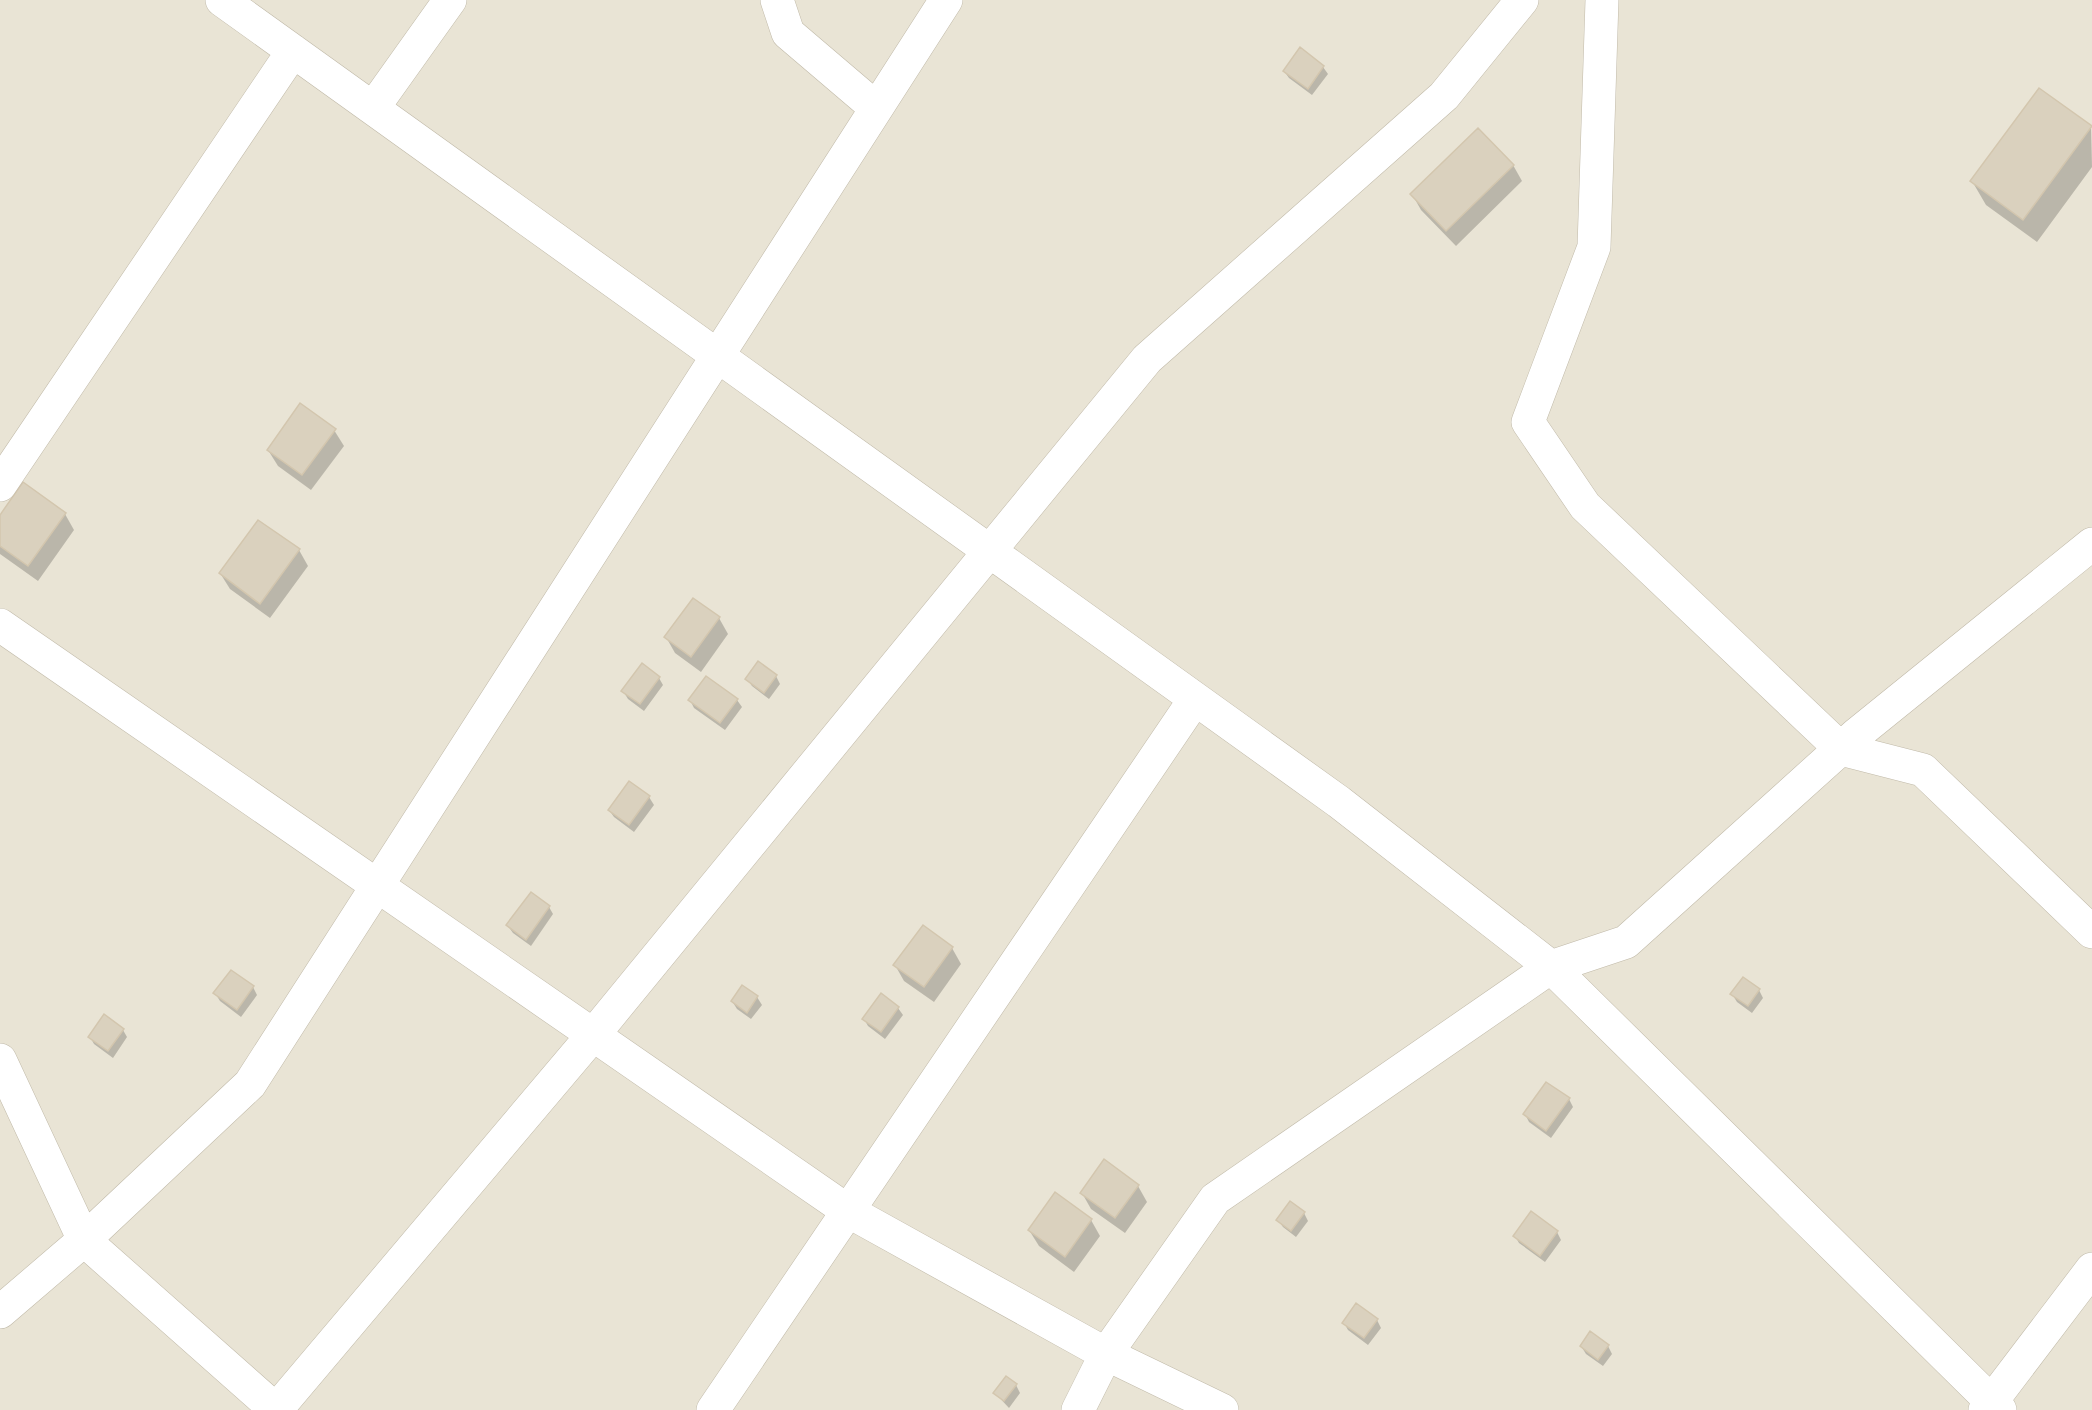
<svg xmlns="http://www.w3.org/2000/svg" width="2092" height="1410" font-family="'Sofia Sans Condensed',sans-serif">
  <rect width="100%" height="100%" fill="#f5f1e7"/>
  <path fill="#e9e4d5" d="M0 0H2092V1410H0Z"/>
  <path fill="#0003" d="M1323 67 1328 74 1312 95 1289 78 1284 71Z
    M2091 127 2092 167 2037 242 1986 205 1972 181Z
    M1513 165 1522 181 1456 246 1421 210 1412 194Z
    M334 430 344 446 311 490 278 466 268 450Z
    M65 514 74 530 38 581 0 554V518Z
    M299 550 308 566 270 618 230 589 220 573Z
    M719 618 728 634 701 672 675 653 666 637Z
    M776 676 780 684 769 699 752 686 747 679Z
    M659 678 663 685 644 711 628 699 623 691Z
    M690 700H737L742 707 725 730 694 708Z
    M629 783 649 797 654 805 634 832 614 817 609 810Z
    M549 907 553 914 531 946 513 933 508 926Z
    M952 948 961 964 934 1002 904 981 895 965Z
    M253 987 257 995 241 1017 220 1001 215 993Z
    M743 987 757 997 762 1005 751 1019 737 1009 732 1001Z
    M1759 990 1763 998 1752 1013 1737 1002 1732 994Z
    M898 1008 903 1015 885 1039 868 1026 864 1019Z
    M123 1030 127 1037 113 1058 94 1044 90 1037Z
    M1569 1099 1573 1107 1551 1138 1529 1122 1525 1114Z
    M1138 1186 1147 1202 1125 1233 1091 1209 1082 1193Z
    M1304 1213 1308 1221 1296 1237 1283 1227 1278 1220Z
    M1531 1213 1557 1232 1561 1240 1545 1262 1519 1243 1515 1236Z
    M1091 1220 1100 1236 1074 1272 1039 1246 1029 1230Z
    M1377 1320 1381 1328 1368 1345 1348 1330 1344 1323Z
    M1581 1346H1608L1612 1354 1603 1366 1586 1354Z
    M1016 1385 1020 1393 1009 1408 995 1393Z"/>
  <path fill="#dad1be" stroke="#d3c6ae" stroke-width="1.5" d="M1300 47 1324 66 1308 89 1283 71Z
    M2039 88 2092 126 2023 220 1970 181Z
    M1478 128 1514 165 1446 231 1410 194Z
    M300 403 336 429 302 475 267 450Z
    M23 482 66 513 28 566 0 546V515Z
    M258 520 300 549 260 604 219 573Z
    M693 598 720 617 691 657 664 637Z
    M758 661 777 675 764 693 745 679Z
    M642 663 660 677 640 704 621 691Z
    M706 676 738 699 720 723 688 700Z
    M629 781 650 796 629 825 608 810Z
    M531 892 550 906 526 940 506 925Z
    M923 925 953 947 924 987 893 965Z
    M231 970 254 986 237 1010 213 993Z
    M1743 977 1760 989 1748 1006 1730 994Z
    M742 985 758 996 747 1013 731 1001Z
    M881 993 899 1007 881 1032 862 1019Z
    M104 1014 124 1029 108 1051 88 1037Z
    M1546 1082 1570 1098 1546 1131 1523 1114Z
    M1104 1159 1139 1185 1115 1218 1080 1193Z
    M1055 1192 1092 1219 1065 1257 1028 1230Z
    M1290 1201 1305 1212 1291 1231 1276 1220Z
    M1531 1211 1558 1231 1540 1256 1513 1236Z
    M1356 1303 1378 1319 1364 1338 1342 1323Z
    M1590 1331 1609 1345 1598 1360 1580 1346Z
    M1006 1376 1017 1384 1004 1401 993 1393Z"/>
  <g fill="none" stroke-linecap="round" stroke-linejoin="round">
    <g stroke="#c1baa9" stroke-width="34">
      <path id="minor" d="M222 0 1339 802 1551 967 2000 1410
        M777 0 788 33 876 108
        M1602 0 1594 247 1528 422 1585 506 1841 749 1923 770 2092 932
        M373 108 450 0
        M0 485 293 51
        M0 625 848 1211 1106 1354 1222 1410
        M0 1060 84 1240 276 1410 603 1023 1147 359 1444 96 1522 0
        M0 1312 84 1240 250 1084 946 0
        M713 1410 1195 699
        M1078 1410 1106 1354 1215 1199 1551 967 1626 942 1857 734 2092 544
        M1985 1410 2092 1269"/>
    </g>
    <use href="#minor" stroke="#fff" stroke-width="33"/>
  </g>
</svg>
